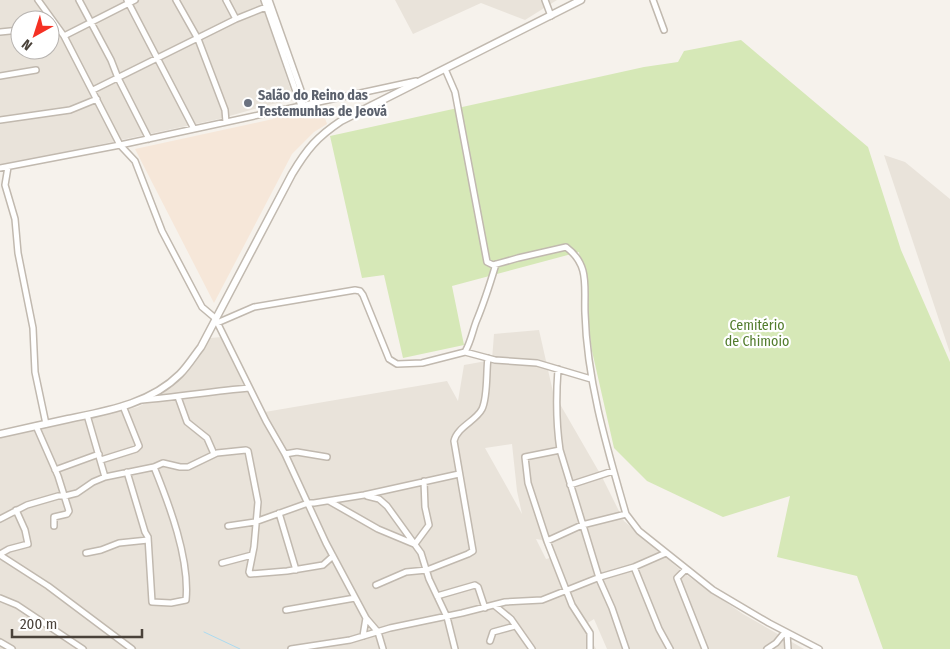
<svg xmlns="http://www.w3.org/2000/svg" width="950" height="649" font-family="'Fira Sans Condensed',sans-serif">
  <rect width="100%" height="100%" fill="#f6f2ec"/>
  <path fill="#e9e3da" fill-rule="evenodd" d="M0 0H261L294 100 268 105 219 119 0 166ZM20 20H50V50H20Z
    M395 0H557L525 20 481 3 413 34Z
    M884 155 905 162 950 199V353Z
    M539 330 553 392 602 477 624 521 685 574 743 614 804 649H607L594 619 583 626 596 649H0V437L138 407 166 391 189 369 210 338 222 337 259 413 447 381 458 401 464 365 492 360 494 334ZM512 444 517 491 522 514 485 448ZM536 539 542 540 550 558 546 559Z"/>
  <path fill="#f6e7d9" d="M321 106 327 124 314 132 292 154 214 303 135 149 273 119V115Z"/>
  <path fill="#d6e8b7" d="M741 40 868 147 901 250 950 362V649H883L857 576 777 557 790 496 723 517 647 481 614 448 592 351 579 252 452 286 464 345 403 358 384 275 362 278 330 136 644 67 678 62 684 51Z"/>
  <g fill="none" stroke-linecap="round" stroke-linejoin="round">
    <path stroke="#abdaf0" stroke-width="1" d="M204 632 240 649"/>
    <g stroke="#c1b9af" stroke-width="8">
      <path id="minor" d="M38 0 64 36 120 145 135 161 162 231 202 307 215 318 266 421 285 454 326 543 366 618 378 632 383 649
        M79 0 111 60 118 78 149 139
        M127 0 194 129
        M176 0 198 39 225 110 226 122
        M226 0 236 19
        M264 0 301 106
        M269 0 303 96V101L300 103
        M545 0 551 16
        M653 0 664 30
        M0 32 20 30
        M64 36 135 0
        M445 69 455 92 487 262 493 265 518 258 566 247C590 265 584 286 585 313 587 382 607 448 626 514L639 531 713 590 769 623 819 649
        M0 76 36 70
        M93 90 236 19 266 7
        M0 120 70 110 97 99
        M8 167 5 185 15 219 18 253 33 328 35 372 46 424
        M0 168 120 145 416 81
        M217 323 254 307 355 290 360 291 363 295 389 359 397 364 422 363 465 352 495 360 537 363 591 379
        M465 352C471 341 472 333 476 322 484 303 490 284 496 264
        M558 369C556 396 556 423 560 450L600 581 612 608 626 649
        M178 397 187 422 207 438 214 454
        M142 400C178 397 213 391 249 388
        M87 415 105 477
        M36 426 58 476 69 511 67 514 54 517V526
        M560 450 525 457 528 483 547 541 572 605 590 633V649
        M285 454 297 452 327 457
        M101 460 136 449 139 446 123 406
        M55 470 99 454
        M127 472 145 532 148 537 152 602 171 603 186 600C190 559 169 504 154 467
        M570 485 613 471
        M367 496 379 499 387 506 421 553 429 579 447 617 455 649
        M329 501 378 529 414 544
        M279 513 296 570
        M0 519 27 505 58 496H65L77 493 93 482 105 477 154 467 163 463 180 467H188L217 453 246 450 248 451 258 502 254 547 249 572 250 574 287 571 323 565 333 556
        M228 526 255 522 308 503H314L364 495 459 474
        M547 541 582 525 626 514
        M415 544 429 525 425 507 424 481
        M86 553 101 550 119 543 148 540
        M0 554 9 549 28 544 25 530 16 510
        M0 555 48 586 132 649
        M222 563 252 555
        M634 567 659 629 670 649
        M686 569 677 578 705 649
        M376 585 406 572 427 570 468 554 473 551 454 441C457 427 476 421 482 409 488 397 486 371 488 358
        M437 596 475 585 478 587 485 608
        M0 598 17 605 83 649
        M494 605 511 619 532 649
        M286 610 355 598
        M787 633 788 649
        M363 636 366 618
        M490 641 493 632 515 626
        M0 642 12 649
        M291 649 350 640 390 628 462 613 505 602 542 600 600 577 634 567 666 553
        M767 649 776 643 785 632"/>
    </g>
    <g stroke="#c1b9af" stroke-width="9">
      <path id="tertiary" d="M0 434C23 429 45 424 68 419 107 411 150 404 180 374 188 366 194 356 201 347L292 174C307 149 317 137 341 121L581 0"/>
    </g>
    <use href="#minor" stroke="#fff" stroke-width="5"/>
    <use href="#tertiary" stroke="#fff" stroke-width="6"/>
  </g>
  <circle fill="#6b7280" stroke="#fff" stroke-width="2" cx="248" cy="103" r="5"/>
  <g text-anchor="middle" stroke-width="4.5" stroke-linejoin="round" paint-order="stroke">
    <g font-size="14" font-weight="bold" fill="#5b616d" stroke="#fff" text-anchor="start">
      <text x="258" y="100">Salão do Reino das<tspan x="258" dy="16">Testemunhas de Jeová</tspan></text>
    </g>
    <g font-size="14" fill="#527c2d" stroke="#fff">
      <text x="757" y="330">Cemitério<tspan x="757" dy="16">de Chimoio</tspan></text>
    </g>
  </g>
  <g transform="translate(35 35) rotate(219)"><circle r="24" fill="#ffffff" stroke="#b7b3b0"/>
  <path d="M0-4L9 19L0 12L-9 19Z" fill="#f53124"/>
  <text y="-8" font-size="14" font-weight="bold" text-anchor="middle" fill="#4a423a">N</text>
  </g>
  <path d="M12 629v8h130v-8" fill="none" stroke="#4a423a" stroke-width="2.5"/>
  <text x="20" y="629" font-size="15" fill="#4a423a" stroke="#ffffff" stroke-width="4" paint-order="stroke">200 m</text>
</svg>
